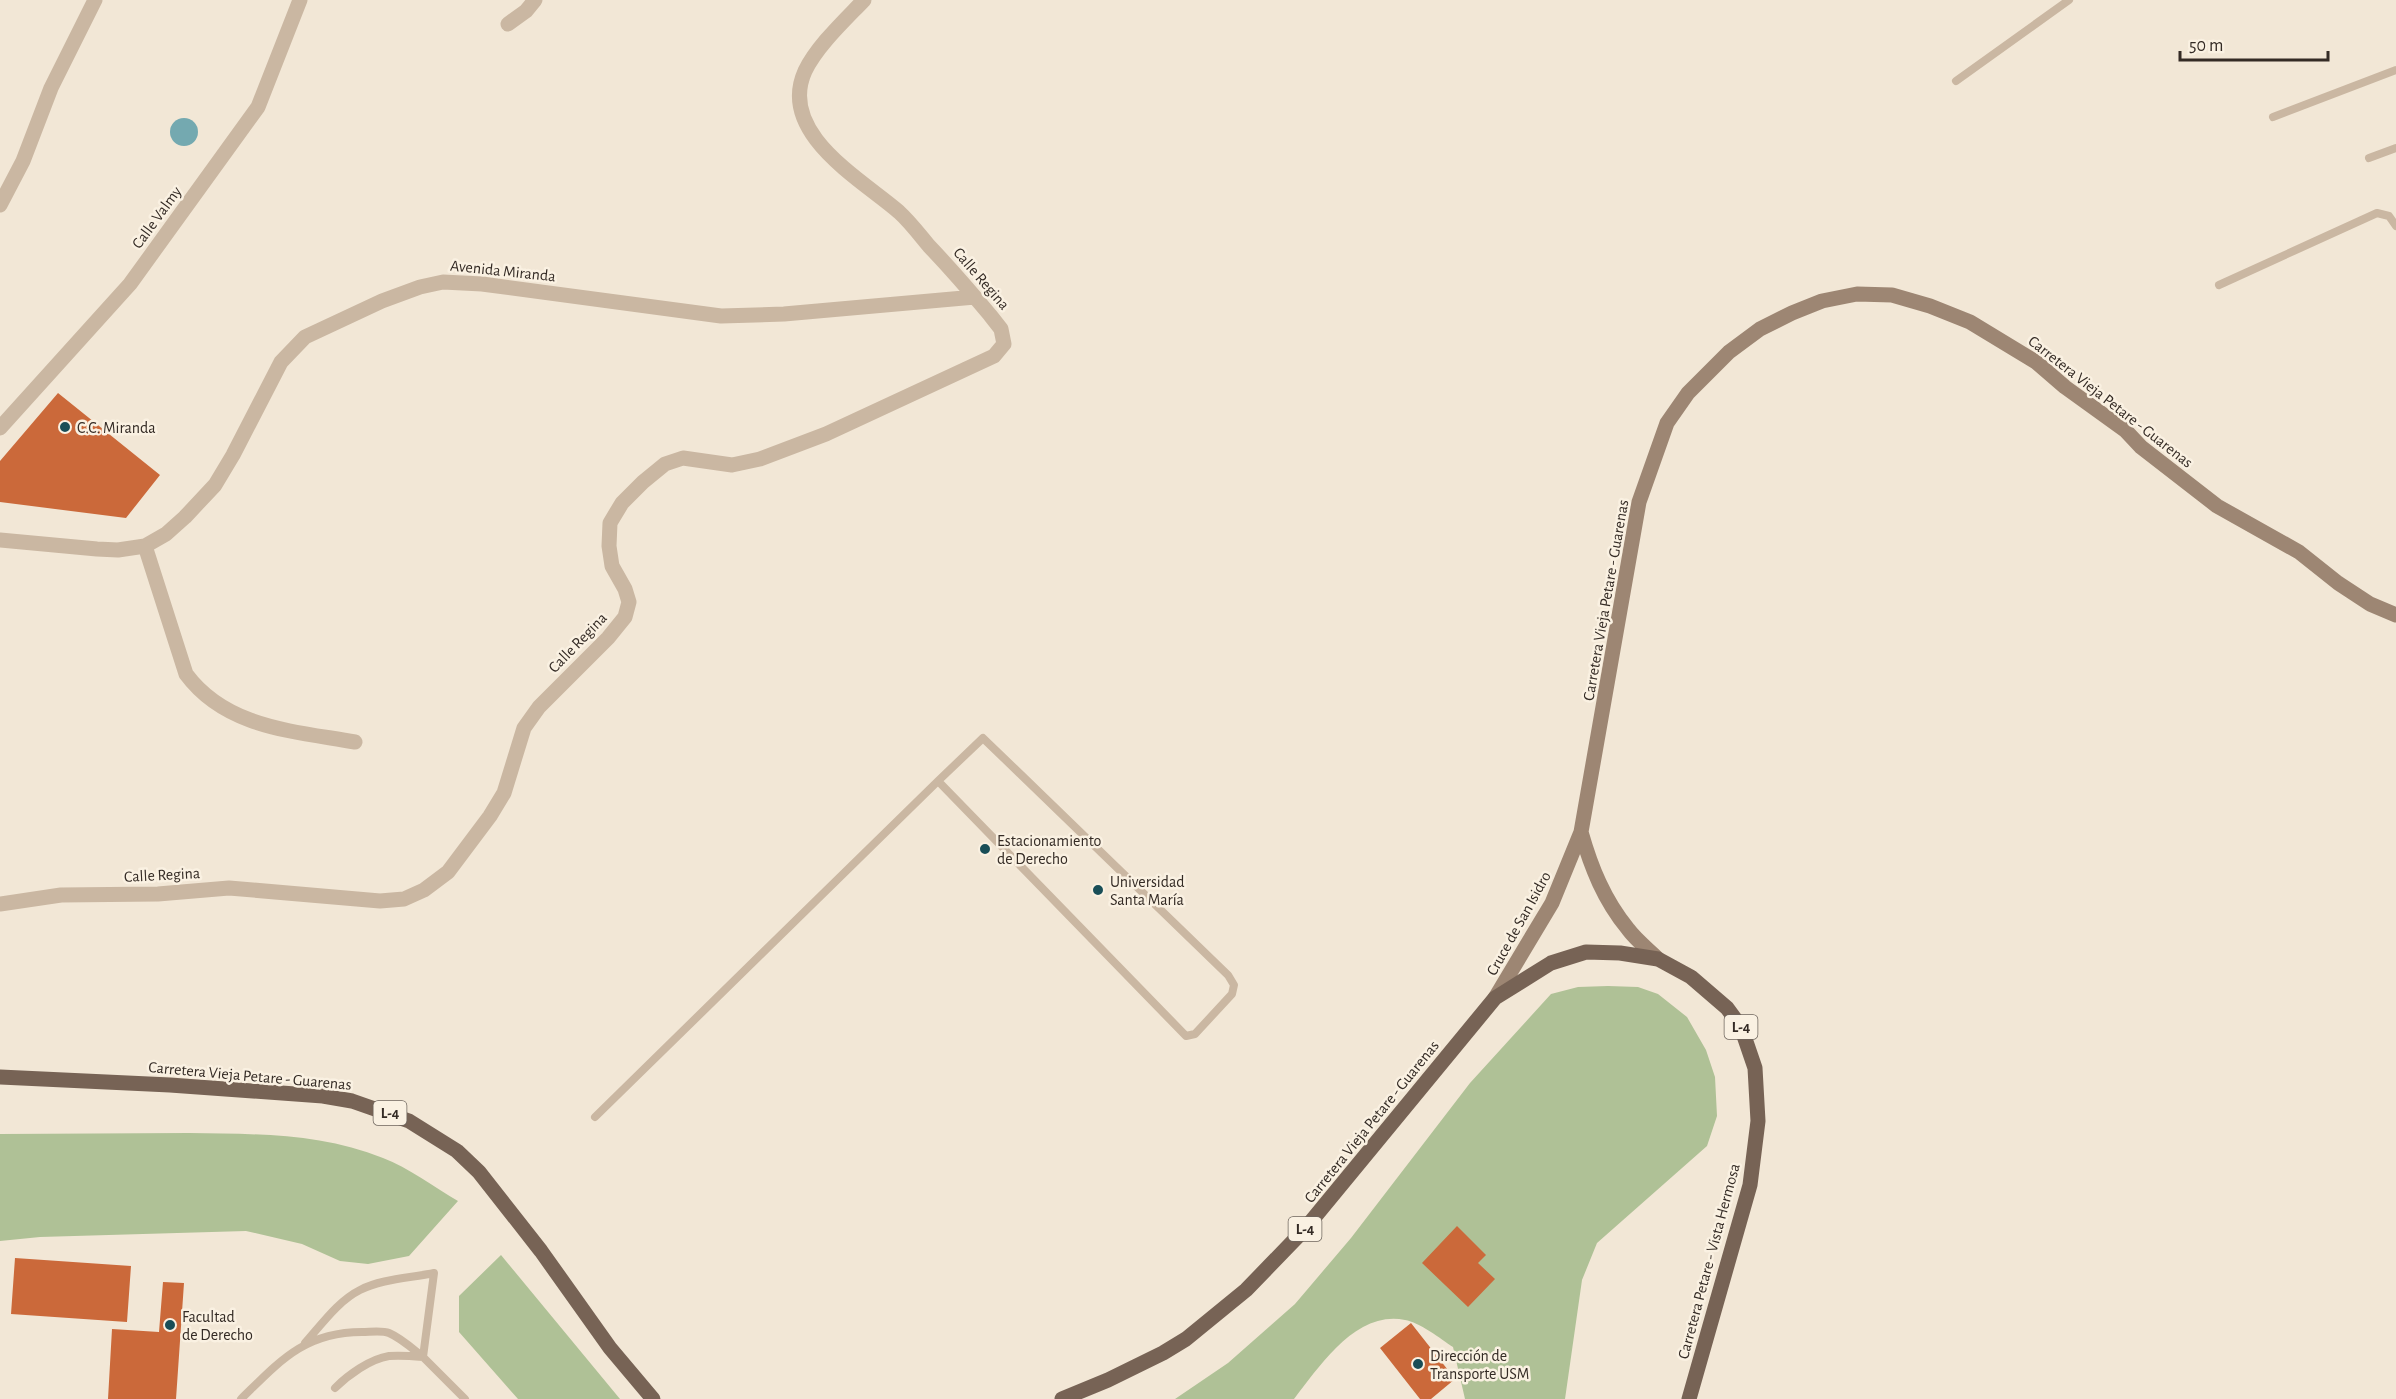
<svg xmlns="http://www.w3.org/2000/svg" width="2396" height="1399" font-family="'Alegreya Sans',sans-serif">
  <rect width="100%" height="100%" fill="#f2e7d6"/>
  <path fill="#afc196" d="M1608 986 1638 987 1658 994 1687 1017 1706 1050 1715 1077 1717 1116 1707 1146 1597 1243 1582 1280 1565 1399H1465L1453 1347C1441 1339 1419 1322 1405 1320 1356 1310 1320 1366 1294 1399H1175L1228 1363 1295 1304 1351 1238 1470 1083 1551 994 1578 987Z
    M189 1133C255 1134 321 1133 383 1158 408 1167 435 1188 458 1201L409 1256 368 1264 340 1261 302 1244 246 1231 40 1237 0 1241V1134Z
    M501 1255 620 1399H518L459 1332V1296Z"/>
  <path fill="#74a9b0" d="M170 132a14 14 0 1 1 28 0a14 14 0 1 1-28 0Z"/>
  <path fill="#cb693a" d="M58 393 160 475 126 518 0 502V461Z
    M1457 1226 1486 1255 1478 1263 1495 1279 1468 1307 1422 1263Z
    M15 1258 131 1266 127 1322 11 1314Z
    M163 1282 184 1283 176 1399H108L112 1329 159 1332Z
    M1411 1323 1455 1379 1431 1399H1420L1380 1348Z"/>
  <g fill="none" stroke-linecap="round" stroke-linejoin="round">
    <path stroke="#cab7a2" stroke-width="8" d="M1956 81 2069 0
      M2273 117 2396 70
      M2369 158 2396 148
      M2219 285 2377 213 2389 216 2396 226
      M595 1117 938 781 983 738 1228 975 1234 985 1232 994 1195 1034 1186 1036 938 781
      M305 1343C322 1324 338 1301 360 1290 381 1279 410 1278 434 1273L423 1357 465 1399
      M335 1388C348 1375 370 1359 389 1356 400 1355 412 1356 423 1357
      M241 1399C279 1362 304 1332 362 1332 370 1332 382 1330 389 1333 401 1338 413 1349 423 1357"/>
    <path stroke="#cab7a2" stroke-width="15" d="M508 24 526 11 535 0
      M0 205 23 161 51 88 95 0
      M0 428 130 284 258 107 300 0
      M0 540 97 549 118 550 145 546 166 534 185 517 215 485 233 455 281 362 305 337 382 301 420 287 443 282 482 284 721 316 784 314 975 297
      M145 546 186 674C226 728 293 731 355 742
      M0 904 61 895 158 894 229 888 380 901 404 899 424 890 448 872 490 816 504 793 524 728 539 707 608 638 625 617 629 602 625 589 612 566 609 546 610 523 622 503 643 482 665 464 683 458 732 465 760 459 826 434 994 356 1004 344 1001 329 990 315C970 291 950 268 929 246 919 234 910 222 899 212 861 179 777 133 805 71 817 46 845 20 864 0"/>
    <path stroke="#9d8673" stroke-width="15" d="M1581 832C1591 867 1604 900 1628 929 1636 940 1648 949 1658 959
      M1495 998 1552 903 1581 832 1639 502 1667 423 1688 393 1729 352 1760 329 1792 313 1822 301 1857 294 1892 295 1930 306 1970 322 2036 362 2065 387 2126 431 2141 447 2217 506 2299 552 2338 583 2370 604 2396 615"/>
    <path stroke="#776355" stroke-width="15" d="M0 1077 170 1085 323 1096 352 1101 409 1121 457 1151 479 1172 541 1251 610 1348 653 1399
      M1062 1399 1108 1380 1163 1353 1186 1339 1246 1290 1304 1230 1495 998 1551 963 1586 952 1620 953 1658 959 1691 977 1727 1008 1741 1027 1755 1068 1758 1121 1750 1185 1689 1399"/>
  </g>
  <g fill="#194e57" stroke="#faf1e2" stroke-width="2">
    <circle cx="65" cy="427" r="6"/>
    <circle cx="985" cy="849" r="6"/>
    <circle cx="1098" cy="890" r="6"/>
    <circle cx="170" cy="1325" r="6"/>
    <circle cx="1418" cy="1364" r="6"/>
  </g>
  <g text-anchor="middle" stroke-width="5" stroke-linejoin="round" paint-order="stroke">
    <g fill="#faf1e2" stroke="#6f665e" stroke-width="1.5">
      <rect x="1724.5" y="1015" width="33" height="24" rx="4.5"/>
      <rect x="373.5" y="1101" width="33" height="24" rx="4.5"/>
      <rect x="1288.5" y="1217" width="33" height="24" rx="4.5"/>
    </g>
    <g font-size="15" font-weight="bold" fill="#342b25">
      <text x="1741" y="1032">L-4</text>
      <text x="390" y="1118">L-4</text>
      <text x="1305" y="1234">L-4</text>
    </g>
    <g font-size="16" fill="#342b25" stroke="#faf1e2">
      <text transform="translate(156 217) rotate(-54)" y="6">Calle Valmy</text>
      <text transform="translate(503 270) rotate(6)" y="6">Avenida Miranda</text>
      <text transform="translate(982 278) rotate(49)" y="6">Calle Regina</text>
      <text transform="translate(2111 401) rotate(38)" y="6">Carretera Vieja Petare - Guarenas</text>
      <text transform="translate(1605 600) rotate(-80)" y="6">Carretera Vieja Petare - Guarenas</text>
      <text transform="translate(577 642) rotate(-46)" y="6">Calle Regina</text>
      <text transform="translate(162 874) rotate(-3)" y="6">Calle Regina</text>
      <text transform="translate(1518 923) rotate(-61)" y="6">Cruce de San Isidro</text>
      <text transform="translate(250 1075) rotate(5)" y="6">Carretera Vieja Petare - Guarenas</text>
      <text transform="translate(1371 1121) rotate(-51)" y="6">Carretera Vieja Petare - Guarenas</text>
      <text transform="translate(1708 1261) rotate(-75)" y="6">Carretera Petare - Vista Hermosa</text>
    </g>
    <g font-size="16" fill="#342b25" stroke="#faf1e2" text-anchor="start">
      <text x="77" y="433">C.C. Miranda</text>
      <text x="997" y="846">Estacionamiento<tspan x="997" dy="18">de Derecho</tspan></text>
      <text x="1110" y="887">Universidad<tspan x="1110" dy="18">Santa María</tspan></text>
      <text x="182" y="1322">Facultad<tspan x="182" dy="18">de Derecho</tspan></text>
      <text x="1430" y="1361">Dirección de<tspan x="1430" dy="18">Transporte USM</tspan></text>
    </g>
  </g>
  <path d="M2180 51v9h148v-9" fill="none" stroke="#342b25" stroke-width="3"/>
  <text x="2189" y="51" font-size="18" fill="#342b25" stroke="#faf1e2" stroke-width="4.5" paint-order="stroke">50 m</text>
</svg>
